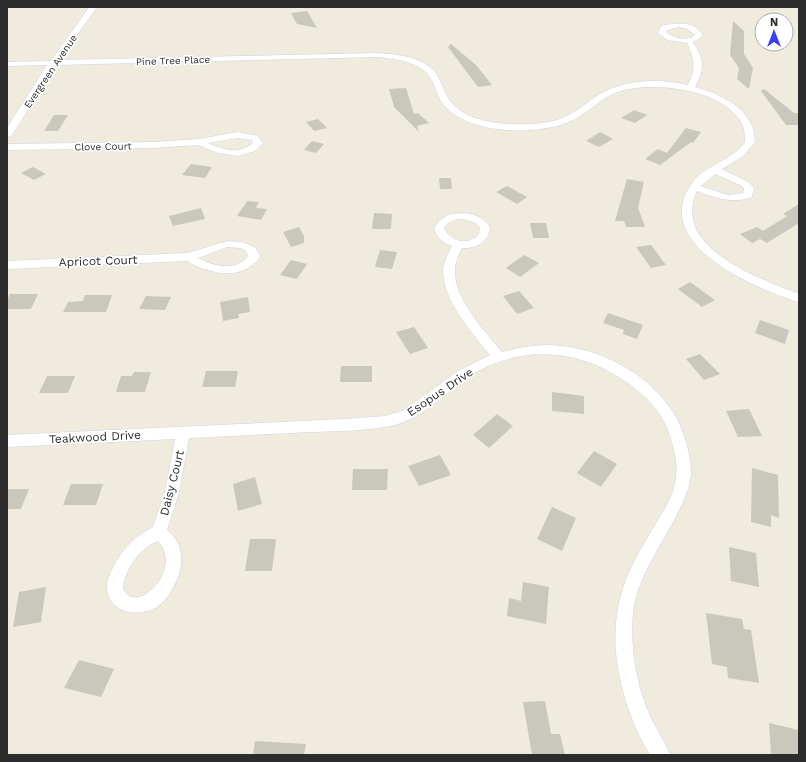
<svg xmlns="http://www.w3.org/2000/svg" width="806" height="762" font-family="'Work Sans',sans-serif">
  <rect width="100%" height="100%" fill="#efebdd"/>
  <path fill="#cac8bc" d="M307 11 317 28 297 24 291 13Z
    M733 21 744 31V54L753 68 749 89 737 79 739 68 730 55Z
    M451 44 476 65 492 85 478 87 448 47Z
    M406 88 414 114 418 113 429 123 417 126 419 132 394 107 389 89Z
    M764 89 794 113H799V125H786L761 91Z
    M634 110 647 115 635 123 621 118Z
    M54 115H68L58 131H44Z
    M318 119 327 128 314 131 306 122Z
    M686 128 701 132 693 143 691 142 660 165 645 159 658 149 667 153Z
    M600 132 613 139 599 147 586 141Z
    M312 141 324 144 316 153 304 150Z
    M191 164 212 167 205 178 182 175Z
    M33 167 46 174 34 180 21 173Z
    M439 178H451L452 189H440Z
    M627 179 644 182 638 208 645 227H626L624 221H615Z
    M507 186 527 197 517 204 496 192Z
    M247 201 259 202 256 208 267 209 261 220 237 216Z
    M799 204V223L767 243 760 239 752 243 740 234 757 227 763 231 787 216 783 214Z
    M201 208 205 219 173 226 169 216Z
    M374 213 392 214 391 229H372Z
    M530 223H546L549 238H533Z
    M299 227 304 236V243L291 247 283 232Z
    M651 245 666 265 651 268 636 247Z
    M380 250 397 252 392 269 375 267Z
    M524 255 539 263 520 277 506 268Z
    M291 260 307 264 297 279 280 275Z
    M690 282 715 300 702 307 678 289Z
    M519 291 534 308 517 314 503 296Z
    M10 294H38L31 309H7V300Z
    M85 295H112L106 312H63L68 302 83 301Z
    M146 296 171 297 165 310 139 309Z
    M248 297 250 312 238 314 239 318 223 321 220 302Z
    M608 313 643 325 637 339 623 334 624 330 603 323Z
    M760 320 789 330 785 344 755 333Z
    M414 327 428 348 410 354 396 332Z
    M700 354 720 374 704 380 686 359Z
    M341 366H372V382H340Z
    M206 371H238L235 387H202Z
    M134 372H151L145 392H116L121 376H132Z
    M47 376H75L68 393H39Z
    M552 392 584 396V414L552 411Z
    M749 409 762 436 738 437 726 411Z
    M497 414 513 426 489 448 473 435Z
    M594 451 617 464 601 487 577 473Z
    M440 455 451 475 419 486 408 466Z
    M752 468 778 475 779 518 771 515V527L751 522Z
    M353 469H388L387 490H352Z
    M255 477 262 504 238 511 233 484Z
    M71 484H103L96 505H63Z
    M7 489H29L21 509H7Z
    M552 507 576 518 562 551 537 539Z
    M250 539H276L272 571H245Z
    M729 547 756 553 759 587 731 581Z
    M523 582 549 587 546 624 507 616 509 598 521 601Z
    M46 587 41 622 13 627 19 592Z
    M706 613 742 619 744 629 751 630 759 683 728 678 727 667 712 664Z
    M79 660 114 669 101 697 64 688Z
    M545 701 551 734H560L565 755H532L523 702Z
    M769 723 799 730V755H771Z
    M255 741 306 744 304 755H253Z"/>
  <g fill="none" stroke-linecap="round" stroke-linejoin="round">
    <g stroke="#d2d2e6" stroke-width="1">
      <path id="street" d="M89 7H97L59 60 377 53C395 54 421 56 434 71 440 78 443 89 448 98 460 118 491 124 513 124 532 125 555 124 572 113 585 106 596 94 610 89 634 79 663 79 688 85 696 70 695 59 687 43L667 40 658 33 661 26C676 23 694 20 703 36L693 42C704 60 705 68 695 87 716 93 741 103 751 124 754 129 754 136 755 142L743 156 722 169 748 182 754 188 752 197C732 204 715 198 697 191 670 248 761 279 799 294V302C755 289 647 243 693 182 707 164 732 161 745 142 745 136 745 129 742 124 726 89 650 80 618 92 602 97 591 110 577 118 563 126 546 129 530 130 502 132 458 127 441 101 436 93 433 78 426 72 412 60 394 59 377 57L56 65 12 135 7 138V128L47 65 7 66V62L51 61ZM678 27 688 29 695 35C686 42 674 38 666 32L667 30ZM715 174 742 186 744 189 743 193 728 195 700 186Z
        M237 132 258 136 263 143 255 151 238 156 218 153 198 145 153 148 7 150V144L153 142 199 139ZM237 138 252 140 253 143C240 155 223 150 208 143Z
        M463 213C475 214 483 217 490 227 489 242 476 249 462 248 459 254 455 261 455 269 453 298 484 330 502 352 517 348 533 345 549 345 606 346 672 385 686 442 689 455 693 468 690 481 688 492 683 502 678 512 662 545 637 576 633 614 630 648 636 686 651 718 657 730 665 742 670 755H650C623 709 606 648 621 595 628 568 644 544 658 520 666 507 675 492 676 476 678 466 675 456 673 446 669 427 659 410 645 397 595 351 527 339 468 377 444 394 424 417 395 425 368 431 339 431 312 432 271 434 230 436 189 438L179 492 167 530C181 542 184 557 179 574 175 586 168 599 157 607 140 618 108 613 107 588 106 580 112 570 116 562 125 546 136 536 153 527L165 492 175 439 7 447V435L344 419 385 416 403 411 458 371 490 355C472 333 442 299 443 269 444 261 448 253 452 246 442 242 437 238 434 228 441 217 449 213 463 213ZM456 219C466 219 473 220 480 227L479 234C469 246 450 242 444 228L448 223ZM158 541C185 570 134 618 123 588 125 569 140 548 158 541Z
        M227 241 242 242 255 247 260 256C245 282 208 274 187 261L7 269V261L188 253ZM227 247 240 248 246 251 248 256C237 272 212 266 198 258Z"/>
    </g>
    <use href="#street" fill="#fff" fill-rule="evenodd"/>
  </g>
  <g text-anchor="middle" stroke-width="3.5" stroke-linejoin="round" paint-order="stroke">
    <g font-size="10" fill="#2c2c2c" stroke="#fff">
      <text transform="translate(173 60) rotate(-2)" y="4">Pine Tree Place</text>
      <text transform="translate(50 71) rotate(-56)" y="4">Evergreen Avenue</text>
      <text transform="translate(103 146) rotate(-1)" y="4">Clove Court</text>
    </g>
    <g font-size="12" fill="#2c2c2c" stroke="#fff">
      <text transform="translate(98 261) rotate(-2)" y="4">Apricot Court</text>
      <text transform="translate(440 392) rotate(-34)" y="4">Esopus Drive</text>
      <text transform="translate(95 437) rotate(-3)" y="4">Teakwood Drive</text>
      <text transform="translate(172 483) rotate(-76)" y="4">Daisy Court</text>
    </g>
  </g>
  <rect width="806" height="762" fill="none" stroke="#2c2c2c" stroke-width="16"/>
  <g transform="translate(774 32)"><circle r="19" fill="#ffffff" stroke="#ababab"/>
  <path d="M0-3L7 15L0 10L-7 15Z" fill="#3e3aff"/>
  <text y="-6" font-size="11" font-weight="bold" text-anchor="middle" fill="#2c2c2c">N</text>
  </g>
</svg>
